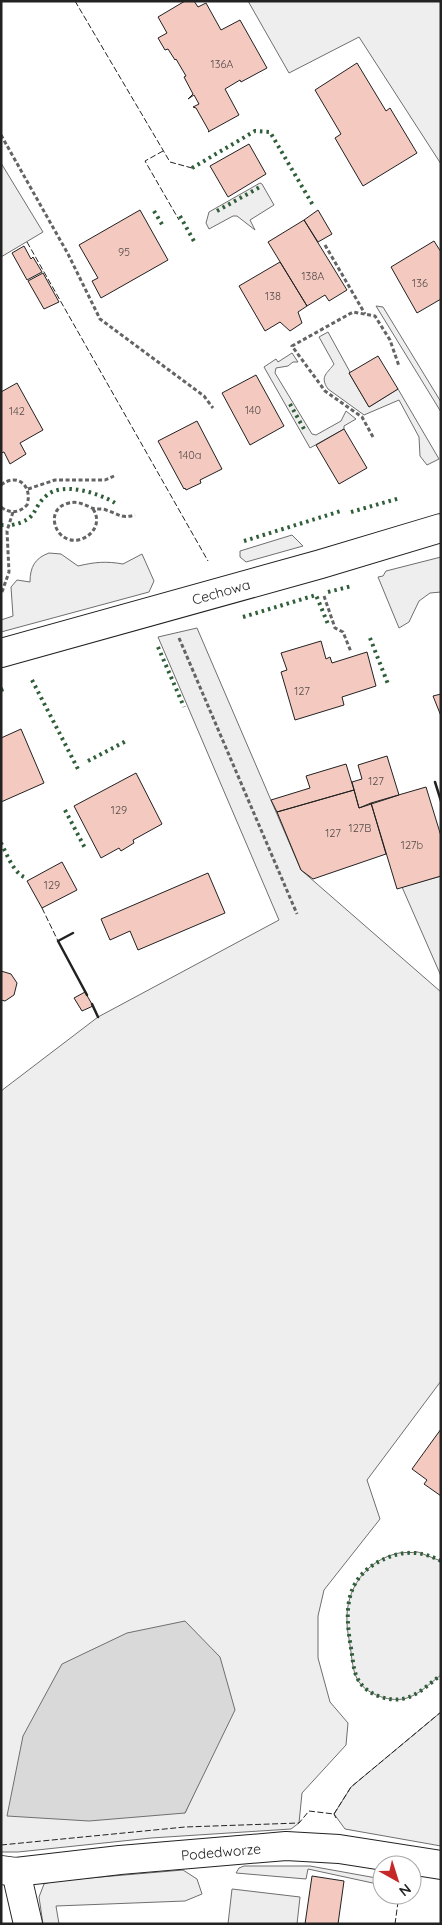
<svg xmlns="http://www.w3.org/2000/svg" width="442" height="1925" font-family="Quicksand,sans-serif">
  <rect width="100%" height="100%" fill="#fff"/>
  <path fill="#eee" stroke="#6f6f6f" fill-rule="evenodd" d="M248 1H441V164L359 37 289 73Z
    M1 163 43 232 1 257Z
    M260 183 262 184 274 205 250 220 255 230 237 216H233L209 229 206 223 209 212Z
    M376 306 383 307 441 402V412Z
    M328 332 350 372 349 373 369 407 398 389 439 459 427 465 420 456 419 437 399 400 364 415 328 389C319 376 328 373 334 364L319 337Z
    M292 353 298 362H293L288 366 276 368 275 373 312 434 316 435 341 421 346 411 356 419 344 426V429L310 448 264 367 276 359 278 362Z
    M292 535 303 546 246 562 240 557V551Z
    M49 553 61 554 78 566C95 562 106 561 123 564L142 554 154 581 149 592 1 632V620L13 616 11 587 17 580 30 582C30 567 35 558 49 553Z
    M441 557V592L430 593 419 601 409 622 399 628 378 577 383 576 386 571Z
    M197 628 301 870 441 992V1381L367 1480 380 1519 324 1590 318 1616V1658L330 1702 348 1723 346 1745 302 1793 299 1823 291 1829 151 1838 18 1852H1V1091L98 1017 279 920 158 637ZM23 1736 204 1772 185 1813Z
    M418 1552 441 1561V1675C430 1683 420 1694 407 1698 392 1703 368 1695 359 1682 352 1672 352 1657 350 1645 349 1638 347 1630 347 1623 345 1589 366 1560 399 1553 405 1552 412 1553 418 1552Z
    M441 1712V1846L345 1829 334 1814 351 1787Z
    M244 1866H310L382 1879V1885L308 1869 306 1879 236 1873 239 1868Z
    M183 1870 197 1879 202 1894 185 1901 56 1906 59 1924H43L39 1897 44 1884 54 1881Z"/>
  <path fill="#ededed" stroke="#6f6f6f" d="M441 876V976L402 887Z
    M232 1889 300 1897 297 1924H228Z"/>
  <path fill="#d9d9d9" stroke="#6f6f6f" d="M185 1621 220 1657 235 1710 185 1813 89 1821 7 1816 23 1736 62 1664 127 1633Z"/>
  <path fill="#f3c9c0" stroke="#222" d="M185 1H194L198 7 206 3 221 30 240 20 267 68 241 82 240 80 225 89 239 115 208 132 209 131 196 108 193 107 199 104 194 95 188 99 193 94 184 77 186 76 176 59 175 60 168 49 165 50 158 38 167 33 158 17Z
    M357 63 386 111 390 108 417 153 363 186 335 138 341 134 315 90Z
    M249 144 266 174 228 197 210 166Z
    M140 210 168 260 101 298 92 281 98 278 79 245Z
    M318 210 332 234 318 242 304 220Z
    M304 220 347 290 329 301 325 295 307 306 268 242Z
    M434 241 441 252V299L417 313 391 267Z
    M24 246 31 259 33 257 42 272 27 280 12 253Z
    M280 262 307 306 298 312 302 323 290 331 280 322 265 331 239 286Z
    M43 273 59 302 44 309 28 281Z
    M378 356 398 389 369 407 349 373Z
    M256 375 284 426 250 445 222 393Z
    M17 383 43 430 20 443 26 454 10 464 4 452 1 453V392Z
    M197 421 222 469 200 480 201 483 186 490 185 488 184 489 158 441Z
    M344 429 367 468 339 484 316 445Z
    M321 641 326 659 330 657 332 663 367 652 376 686 342 697 344 705 295 720 281 672 287 670 281 653Z
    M441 694V716L433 696Z
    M21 729 44 783 1 802V738Z
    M387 756 399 795 359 808 352 782 362 779 358 765Z
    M346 764 354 790 277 812 271 800 310 788 306 776Z
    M136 773 162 824 133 840 134 843 121 851 119 848 101 858 74 806Z
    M426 787 441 836V876L397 889 371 803Z
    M354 790 359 808 371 803 386 854 313 879 301 870 277 812Z
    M62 862 77 890 42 908 27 881Z
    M208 873 225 913 138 950 130 931 110 940 101 919Z
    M1 971 11 974 17 983 14 995 5 1001 1 1000Z
    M85 992 93 1006 82 1011 74 998Z
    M441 1429V1496L424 1484 427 1480 412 1469Z
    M312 1876 344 1881 338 1924H305Z"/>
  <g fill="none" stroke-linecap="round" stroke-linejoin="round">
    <g stroke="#222" stroke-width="30">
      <path id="minor" d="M1 1870 16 1872 120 1860 286 1846 339 1849 441 1865
        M16 1872 28 1924"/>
    </g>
    <g stroke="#222" stroke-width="30">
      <path id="tertiary" d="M1 653 321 564 441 528"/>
    </g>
    <path stroke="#646464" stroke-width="3" stroke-dasharray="4 2.5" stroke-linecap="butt" d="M1 135 68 254 100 319 204 396 213 408
      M325 245 365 314
      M373 437 362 417 325 391 292 346 353 312 375 316 390 340 399 366
      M1 485C17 472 33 486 27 505 19 513 10 514 1 507
      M28 489 55 480H105L114 476
      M93 509C102 522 93 537 78 540 56 544 44 511 66 504 76 500 83 504 92 508 95 510 102 508 106 510 120 514 120 519 135 515
      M2 592 9 572 7 531 13 512
      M324 596 335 628 343 632 351 652
      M179 638 297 914"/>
    <use href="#minor" stroke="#fff" stroke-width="28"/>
    <use href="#tertiary" stroke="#fff" stroke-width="28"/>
    <path stroke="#2f5e38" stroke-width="4" stroke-dasharray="2.5 4" stroke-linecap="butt" d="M192 168 255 131 270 132 314 207
      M154 211 163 226
      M217 211 260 187
      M180 216 195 243
      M290 404 304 429
      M351 512 400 498
      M1 525H4
      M12 525C39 519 31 509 46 496 62 481 99 493 115 503
      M244 541 341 511
      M328 592 352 586
      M243 617 316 595 328 624
      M370 638 388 684
      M158 647 184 707
      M32 680 79 771
      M1 690 4 689
      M88 761 128 740
      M65 810 86 850
      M1 843C7 854 14 875 27 878
      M441 1561C424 1552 407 1550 389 1557 345 1574 344 1607 351 1648 353 1659 353 1672 359 1681 367 1695 391 1703 406 1698 420 1694 430 1683 441 1675"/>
    <path stroke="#222" stroke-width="1" stroke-dasharray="6 2.5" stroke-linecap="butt" d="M75 1 170 162 192 168
      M163 151 145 161 179 220
      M27 242 208 561
      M42 908 58 941
      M334 1814 351 1787 441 1712
      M1 1845 185 1827 299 1823 309 1811 334 1814 336 1818
      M395 1924 399 1895"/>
    <path stroke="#222" stroke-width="2.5" d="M435 782 441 801
      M73 933 58 941 87 995
      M92 1004 98 1017"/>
  </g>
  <g text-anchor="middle" stroke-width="4" stroke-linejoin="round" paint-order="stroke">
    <g font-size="11" fill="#564c4a">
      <text x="222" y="68">136A</text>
      <text x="124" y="256">95</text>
      <text x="313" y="280">138A</text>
      <text x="420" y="287">136</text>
      <text x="273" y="300">138</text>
      <text x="253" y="414">140</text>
      <text x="17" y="415">142</text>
      <text x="190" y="459">140a</text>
      <text x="302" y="695">127</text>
      <text x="376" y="785">127</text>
      <text x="119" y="814">129</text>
      <text x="360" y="832">127B</text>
      <text x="333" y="837">127</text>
      <text x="412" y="849">127b</text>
      <text x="52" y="889">129</text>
    </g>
    <g font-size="14" fill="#222" stroke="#fff">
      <text transform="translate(221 592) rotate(-16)" y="5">Cechowa</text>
      <text transform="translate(221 1852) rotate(-5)" y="5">Podedworze</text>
    </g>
  </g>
  <rect width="442" height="1925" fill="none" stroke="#222222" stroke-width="5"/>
  <g transform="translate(397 1880) rotate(141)"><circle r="24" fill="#ffffff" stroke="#a7a7a7"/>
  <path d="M0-4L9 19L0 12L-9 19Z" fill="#c62828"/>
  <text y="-8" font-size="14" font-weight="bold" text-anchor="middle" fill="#222222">N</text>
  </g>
</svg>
